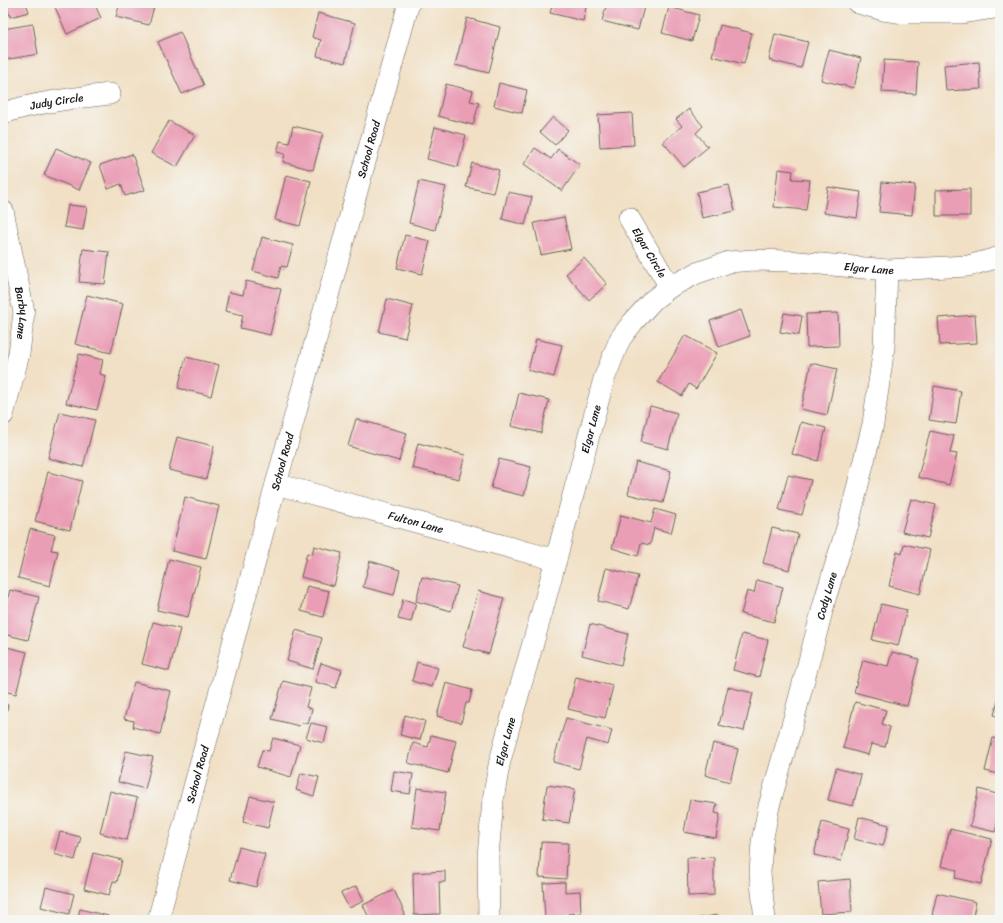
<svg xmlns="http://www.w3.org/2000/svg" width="1003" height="923" font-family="Sriracha,sans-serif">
  <rect width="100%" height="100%" fill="#f6f6f2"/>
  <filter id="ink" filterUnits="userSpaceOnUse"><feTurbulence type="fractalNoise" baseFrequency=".025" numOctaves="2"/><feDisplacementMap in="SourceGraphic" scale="8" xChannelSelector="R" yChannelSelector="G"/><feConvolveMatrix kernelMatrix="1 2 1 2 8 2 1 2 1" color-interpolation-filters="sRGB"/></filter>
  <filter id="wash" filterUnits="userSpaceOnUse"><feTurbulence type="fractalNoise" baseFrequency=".012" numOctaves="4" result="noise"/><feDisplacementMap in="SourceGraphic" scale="16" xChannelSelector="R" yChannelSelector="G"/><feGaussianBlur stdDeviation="0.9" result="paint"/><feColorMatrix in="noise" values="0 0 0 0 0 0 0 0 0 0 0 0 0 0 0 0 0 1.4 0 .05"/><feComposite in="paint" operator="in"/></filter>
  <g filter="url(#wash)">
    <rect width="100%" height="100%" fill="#f1e0c5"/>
    <g id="blocks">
      <path fill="#ea9eb6" d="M6 3H26L29 12 10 17Z
        M65 3H94L101 18 67 34 55 7Z
        M120 3H155L149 25 116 17Z
        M553 3H587L583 21 550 13Z
        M607 3H645L638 30 602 21Z
        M669 7 699 15 692 41 662 33Z
        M318 13 355 23 345 63 317 56 321 40 312 37Z
        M467 18 500 27 489 73 455 65Z
        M33 24 38 54 4 60 3 29Z
        M720 25 752 33 744 64 712 56Z
        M180 32 204 85 182 94 158 42Z
        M775 34 808 42 801 68 769 60Z
        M829 50 861 58 854 88 821 80Z
        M884 60 918 62 916 94 882 92Z
        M979 62 981 89 946 91 944 65Z
        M499 83 527 90 522 113 494 106Z
        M446 84 473 91 470 101 479 103 473 125 438 116Z
        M689 109 703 126 696 133 708 147 684 167 663 142 682 126 676 119Z
        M632 113 634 145 600 147 598 115Z
        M553 117 568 130 555 145 540 132Z
        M169 121 195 135 177 167 151 153Z
        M293 126 323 133 313 170 283 162 285 154 277 152 280 141 289 143Z
        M435 127 466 135 458 167 427 159Z
        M56 148 91 163 79 190 44 175Z
        M535 148 551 159 558 149 580 165 562 191 524 164Z
        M132 154 145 190 125 196 121 184 108 189 100 165Z
        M472 163 499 170 493 193 466 187Z
        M778 169 793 171 792 179 810 180 806 210 774 207Z
        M286 175 311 181 300 226 275 220Z
        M419 181 446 187 435 230 409 223Z
        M882 182 915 185 912 215 879 212Z
        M729 185 735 211 702 218 697 192Z
        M828 187 861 192 857 218 824 213Z
        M970 189V216H936V190Z
        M508 192 532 197 525 225 502 219Z
        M68 205 87 207 83 230 64 227Z
        M564 217 571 249 541 255 534 223Z
        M405 235 430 241 422 274 397 268Z
        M262 237 293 245 287 267 281 266 278 278 253 271Z
        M83 249 109 252 105 284 79 282Z
        M584 258 607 284 589 300 566 274Z
        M246 281 281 289 270 335 240 328 243 315 225 311 229 292 243 295Z
        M87 295 123 304 111 353 75 344Z
        M387 299 413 306 405 338 379 332Z
        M741 310 750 336 719 347 710 321Z
        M784 313 802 316 799 335 780 332Z
        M838 313 839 346 807 347 806 314Z
        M975 315 977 343 940 345 938 318Z
        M685 335 717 353 696 389 689 384 682 396 658 382Z
        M536 339 562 345 554 377 528 370Z
        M79 354 103 360 100 374 106 376 97 410 66 403Z
        M186 357 219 365 211 396 178 388Z
        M811 363 837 369 827 415 801 409Z
        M934 386 961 391 956 424 929 420Z
        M519 393 549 400 541 433 511 426Z
        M650 406 677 413 668 449 641 442Z
        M60 412 95 420 83 467 48 458Z
        M356 419 407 433 399 461 348 446Z
        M801 422 826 428 818 461 792 454Z
        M930 431 954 436 950 453 957 454 949 485 918 477Z
        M177 437 214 446 206 479 169 470Z
        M418 443 465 455 459 479 412 468Z
        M499 459 531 467 524 496 491 488Z
        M636 462 671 471 663 503 628 494Z
        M48 472 82 481 70 530 35 521Z
        M788 475 811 480 802 515 779 510Z
        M185 497 219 506 206 559 172 551Z
        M911 499 936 505 928 538 902 532Z
        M655 509 676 515 671 533 654 528 650 545 641 543 638 556 612 548 621 515 651 523Z
        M772 528 798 534 789 570 763 563Z
        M30 529 55 535 51 550 58 551 50 586 18 578Z
        M904 544 930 550 920 594 889 586 897 552 902 554Z
        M314 546 342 553 334 586 301 577 307 553 312 554Z
        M169 559 201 567 188 617 157 610Z
        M370 561 400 570 394 595 363 587Z
        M606 568 638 576 629 609 598 601Z
        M422 577 458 586 451 611 416 601Z
        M757 580 783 587 774 622 741 614 747 591 754 593Z
        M307 586 329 591 323 617 301 611Z
        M10 590 39 597 28 640 3 634V616Z
        M478 591 504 598 489 654 463 647Z
        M403 599 416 603 411 622 398 619Z
        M881 604 907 610 898 646 872 640Z
        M153 622 180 629 169 671 142 664Z
        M590 624 628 634 621 665 582 655Z
        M296 630 322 638 313 669 287 661Z
        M742 634 768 640 759 677 733 670Z
        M3 646 27 652 16 694 3 691Z
        M892 652 919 659 907 706 854 692 863 660 888 666Z
        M417 662 438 668 432 687 412 681Z
        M321 663 342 670 336 688 315 682Z
        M576 677 613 686 605 718 568 709Z
        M283 681 311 688 306 707 312 709 308 724 300 722 299 726 272 719Z
        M134 682 171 691 160 734 133 727 134 721 124 719Z
        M446 683 472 690 469 703H466L461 723 437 716Z
        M728 687 753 693 744 731 719 725Z
        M1000 694V717L994 715Z
        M855 702 886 710 882 724 890 727 885 747 871 744 868 755 843 748Z
        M3 703 8 705 4 723H3Z
        M405 715 425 721 420 740 400 735Z
        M566 718 612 730 608 745 587 739 579 769 553 762Z
        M311 723 328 727 324 743 306 738Z
        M431 735 456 741 448 773 408 763 413 743 428 747Z
        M273 738 300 745 291 777 257 767 262 750 269 751Z
        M993 738 1000 739V774L985 771Z
        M713 743 738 749 730 782 705 775Z
        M126 751 153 757 145 789 118 782Z
        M836 768 861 775 853 806 828 800Z
        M394 771 413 774 410 794 391 791Z
        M301 773 319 777 314 796 296 790Z
        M547 785 575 789 569 823 542 819Z
        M417 788 446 792 440 831 412 827Z
        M979 789 1000 795V814L995 832 970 826Z
        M110 791 137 798 127 840 100 833Z
        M250 796 274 802 268 828 243 822Z
        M690 800 717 804 715 813 720 814 716 838 684 832Z
        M859 817 889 825 883 846 854 839Z
        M822 822 849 829 841 861 814 855Z
        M950 829 992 839 981 884 955 878 957 870 941 866Z
        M60 832 81 837 75 860 54 854Z
        M541 842 568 843 566 879 539 877Z
        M239 847 265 854 256 887 230 880Z
        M93 853 122 860 117 882 113 881 109 895 84 889Z
        M714 857V895L688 896 687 858Z
        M445 871V882H439L440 914 414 915 413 873Z
        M850 879 852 912 821 914 818 882Z
        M565 882V892L580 891 581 913 568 914V920H545L543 883Z
        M357 886 364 901 349 908 341 893Z
        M46 887 74 894 69 914 41 907Z
        M394 890 405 914 394 920H370L363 905Z
        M937 893 976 902 972 920H942L943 918 932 915Z
        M80 909 108 916 107 920H77Z
        M718 915 719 920H694V919Z"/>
    </g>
  </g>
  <g filter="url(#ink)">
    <use href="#blocks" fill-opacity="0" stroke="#676157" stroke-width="1"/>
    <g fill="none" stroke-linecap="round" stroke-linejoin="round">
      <g stroke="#676157" stroke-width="22">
        <g id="minor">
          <path d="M858 3 883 10 904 13H960L1000 7"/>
          <path id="s1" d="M3 113C38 102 74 98 110 94"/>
          <path id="s2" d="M3 211 24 312 19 354 3 415"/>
          <path id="s3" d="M629 218 670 287"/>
          <path id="s4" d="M276 484 556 560"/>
          <path id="s5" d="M158 920 276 484 409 3"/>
          <path id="s6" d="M489 920 488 856 493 800 499 765 509 727 543 608 604 379 620 339 633 322 653 300 670 287 697 273 729 262 753 260 788 261 887 270 968 266 1000 257"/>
          <path id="s7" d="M765 920 760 873 762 842 769 806 794 718 826 596 849 521 873 424 884 347 887 270"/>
        </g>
      </g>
      <use href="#minor" stroke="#fff" stroke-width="21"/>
    </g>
  </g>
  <g text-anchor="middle" stroke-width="3.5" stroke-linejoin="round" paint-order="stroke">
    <g font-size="11" fill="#1c1c1c" stroke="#f6f6f2">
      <text dy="4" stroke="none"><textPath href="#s1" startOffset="55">Judy Circle</textPath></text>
      <text dy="4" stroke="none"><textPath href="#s5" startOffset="799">School Road</textPath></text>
      <text dy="4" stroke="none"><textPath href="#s3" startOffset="40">Elgar Circle</textPath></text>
      <text dy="4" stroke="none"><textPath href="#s6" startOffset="876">Elgar Lane</textPath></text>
      <text dy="4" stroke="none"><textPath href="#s2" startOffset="104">Barby Lane</textPath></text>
      <text dy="4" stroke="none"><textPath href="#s6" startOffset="504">Elgar Lane</textPath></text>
      <text dy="4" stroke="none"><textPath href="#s5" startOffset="475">School Road</textPath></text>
      <text dy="4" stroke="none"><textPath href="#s4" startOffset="145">Fulton Lane</textPath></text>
      <text dy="4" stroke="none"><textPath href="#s7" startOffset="333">Cody Lane</textPath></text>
      <text dy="4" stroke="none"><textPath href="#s6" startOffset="180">Elgar Lane</textPath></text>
      <text dy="4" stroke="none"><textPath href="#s5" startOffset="151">School Road</textPath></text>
    </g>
  </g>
  <rect width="1003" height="923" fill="none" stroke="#f6f6f2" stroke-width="16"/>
</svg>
